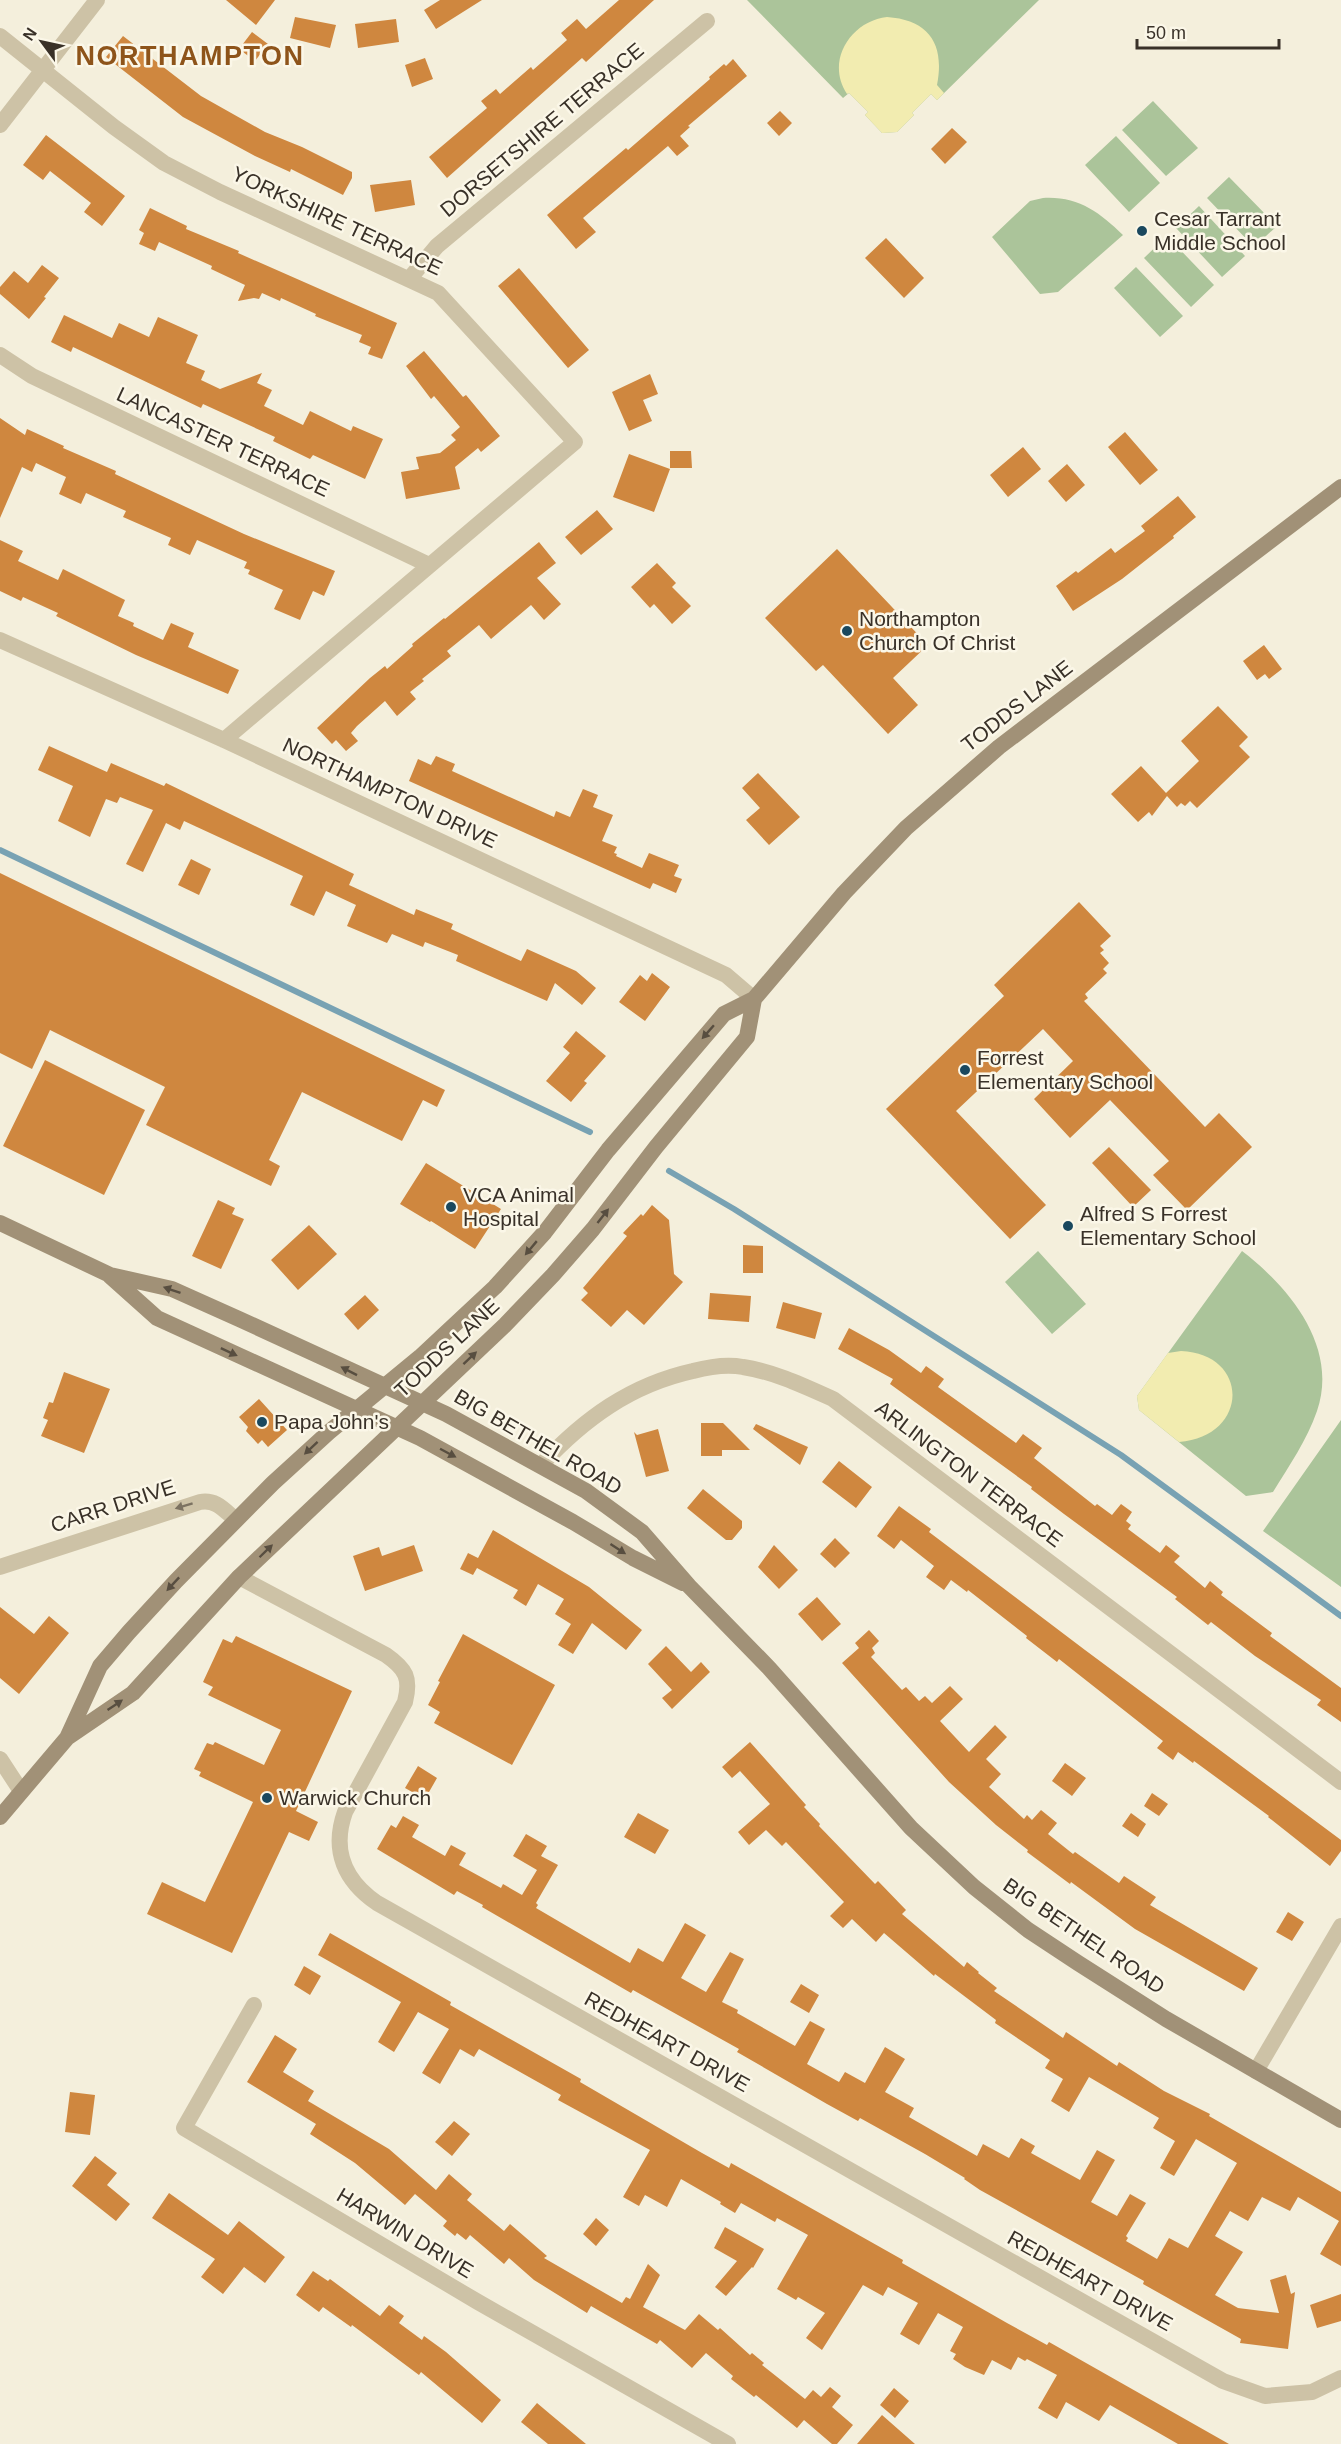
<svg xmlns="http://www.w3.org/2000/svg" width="1341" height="2444" font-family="Helvetica,sans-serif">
  <rect width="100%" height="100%" fill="#f4efdc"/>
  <path fill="#abc49a" d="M747 0H1039L937 100 931 94 912 113 914 115 897 132 882 133 865 115 868 112 849 93 843 98Z
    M1153 101 1198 148 1166 176 1122 130Z
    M1116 136 1160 183 1129 212 1085 165Z
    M1229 177 1277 226 1254 247 1207 198Z
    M1043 198C1078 196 1099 212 1123 235L1058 292 1040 294 992 237 1030 201Z
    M1199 206 1245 256 1222 277 1176 228Z
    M1167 236 1214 285 1191 307 1144 258Z
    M1136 267 1183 316 1160 337 1114 288Z
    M1038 1251 1086 1304 1052 1334 1005 1282Z
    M1242 1251C1289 1287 1339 1347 1317 1411 1307 1440 1289 1466 1273 1492L1246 1496 1139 1410 1137 1396Z
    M1341 1420V1587L1263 1531Z"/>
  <path fill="#f2ecb0" d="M887 17C929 20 945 44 937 85L944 93 937 100 931 94 912 113 914 115 897 132 882 133 865 115 868 112 849 93 847 94C825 61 851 21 887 17Z
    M1181 1351C1251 1354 1249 1437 1179 1442L1139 1410 1137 1396 1168 1353Z"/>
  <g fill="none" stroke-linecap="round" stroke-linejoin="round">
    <path stroke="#78a2b3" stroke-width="6" d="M0 850 590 1132
      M669 1171 734 1209 1121 1455 1341 1616"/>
  </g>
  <path fill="#cf873f" d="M226 0H275L256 25Z
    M440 0H482L436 29 424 10Z
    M619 0H654L586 62 582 58 447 178 429 157 487 108 481 101 496 89 500 94 531 67 533 70 567 40 561 33 577 19 586 29Z
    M295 17 336 25 330 48 290 38Z
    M396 19 399 42 358 48 355 24Z
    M252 32 268 44 255 61 239 49Z
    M123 36 201 96 265 132 302 147 352 172V178L343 195 291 169 290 172 255 156 183 117 106 57Z
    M425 58 433 79 412 87 405 65Z
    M733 59 747 76 688 126 690 127 680 136 689 146 677 156 668 146 583 218 596 232 576 249 547 215 626 148 628 150 710 79 709 77 724 64 726 66Z
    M780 111 792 123 779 136 767 123Z
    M952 128 967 142 945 164 931 149Z
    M46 135 125 196 102 226 84 212 91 203 50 171 43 180 23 165Z
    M411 180 415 205 375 212 370 185Z
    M150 208 187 226 186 229 239 251 238 253 397 323 382 359 368 354 371 347 359 342 362 335 315 316 316 314 281 298 280 301 262 293 259 299 254 298 238 301 245 285 211 269 212 266 159 242 155 251 139 244 144 233 139 230Z
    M886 238 924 278 904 298 865 258Z
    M42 265 59 278 44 297 46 298 29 319 0 294V287L14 271 28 283Z
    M519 268 589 350 568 368 498 286Z
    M64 315 112 338 119 323 149 337 158 317 198 335 186 363 205 371 201 380 220 389 262 373 257 383 272 390 264 406 303 425 310 411 351 431 353 426 383 439 365 479 313 455 310 459 273 441 275 437 203 404 201 408 73 347 71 352 51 342Z
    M424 351 463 397 466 395 500 436 481 452 478 448 455 467 460 489 406 499 401 472 419 469 416 457 440 453 456 440 451 435 460 427 434 396 431 399 406 366Z
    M650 374 658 394 643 400 652 421 629 431 612 392Z
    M0 418 25 435 27 429 64 446 63 448 116 471 115 474 244 534 335 571 324 596 313 591 300 620 274 609 283 590 248 574 250 570 244 568 247 562 197 540 190 555 168 545 171 538 123 517 126 511 86 493 81 504 59 494 66 477 36 463 32 472 22 467 0 518Z
    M1125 432 1158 470 1140 485 1108 447Z
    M1023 447 1041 469 1008 497 990 475Z
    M670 451H691L692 468H670Z
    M629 454 670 469 654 512 613 497Z
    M1067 464 1085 485 1066 502 1048 481Z
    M1178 496 1196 517 1173 536 1174 538 1122 579 1073 611 1056 586 1076 571 1078 573 1111 548 1115 553 1145 531 1141 526Z
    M597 510 613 529 581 555 565 537Z
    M0 540 23 551 18 561 58 580 63 569 125 600 118 616 134 623 133 626 163 640 171 623 194 633 188 647 239 670 228 694 136 655 56 616 58 613 23 597 21 601 0 591Z
    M539 542 556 563 537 578 561 604 544 620 531 605 491 639 479 625 447 651 451 656 422 679 424 681 410 692 416 699 397 716 385 701 357 726 351 733 358 741 346 751 336 740 332 744 317 728 370 678 385 666 387 669 413 646 412 644 444 618 445 619Z
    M837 549 928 645 893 678 918 705 888 734 823 665 816 671 765 618Z
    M657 563 676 583 672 587 691 606 672 624 654 604 650 608 631 587Z
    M1264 645 1282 669 1269 679 1265 674 1257 680 1243 661Z
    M1218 706 1248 737 1239 746 1250 757 1197 808 1190 801 1185 806 1181 803 1177 807 1167 796 1152 816 1149 812 1138 822 1111 794 1141 766 1166 793 1199 761 1181 741Z
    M49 746 107 772 111 763 164 786 166 783 354 874 349 885 414 915 416 909 453 924 451 929 521 961 527 949 576 971 596 988 582 1005 555 983 547 1001 456 961 458 955 425 942 423 947 392 934 387 943 347 926 356 905 326 891 314 916 290 905 303 876 184 821 180 830 166 823 143 872 126 864 153 810 120 797 117 803 106 799 90 837 58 821 73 786 38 770Z
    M436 756 455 764 452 771 554 817 556 811 570 817 583 789 598 795 593 807 613 815 602 841 617 847 614 853 617 854 616 856 642 868 649 853 679 865 674 876 682 879 676 893 653 883 650 889 409 781 418 759 431 765Z
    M758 773 800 817 769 845 746 820 760 808 742 788Z
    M191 859 211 869 199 895 178 885Z
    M0 873 445 1090 437 1107 423 1100 402 1141 302 1092 269 1160 280 1166 271 1186 146 1125 165 1087 50 1030 32 1069 0 1053Z
    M1079 902 1111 936 1100 946 1104 950 1100 953 1109 963 1103 969 1107 973 1085 994 1088 998 1084 1001 1205 1127 1219 1113 1252 1147 1187 1210 1153 1175 1169 1161 1110 1100 1070 1138 1034 1099 1073 1061 1043 1029 956 1111 1046 1205 1010 1239 886 1109 1004 996 994 985Z
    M652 973 670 987 645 1021 619 1002 640 975 647 981Z
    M576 1031 606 1056 584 1081 587 1083 571 1102 546 1081 570 1053 563 1047Z
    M45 1060 145 1110 104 1195 3 1146Z
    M1109 1147 1151 1190 1133 1207 1092 1163Z
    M426 1163 501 1209 475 1249 431 1221 430 1222 400 1204Z
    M218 1200 235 1208 232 1214 244 1219 221 1269 192 1256Z
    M652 1205 669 1220 674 1274 683 1282 644 1325 627 1310 611 1327 581 1300 588 1293 583 1288 627 1236 623 1233 641 1214 643 1216Z
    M309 1225 337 1254 298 1290 271 1260Z
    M743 1245 763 1246V1273H743Z
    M710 1293 751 1296 749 1322 708 1319Z
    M365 1295 379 1310 358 1330 344 1314Z
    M783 1302 822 1313 815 1339 776 1328Z
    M849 1328 889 1350 921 1373 926 1366 944 1379 938 1387 1016 1443 1023 1434 1042 1448 1034 1458 1095 1506 1097 1504 1112 1515 1121 1504 1132 1512 1126 1521 1131 1525 1128 1529 1160 1553 1166 1545 1180 1556 1174 1562 1205 1588 1210 1581 1223 1592 1221 1595 1272 1633 1270 1636 1341 1688V1722L1317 1705 1321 1700 1255 1656 1211 1622 1208 1625 1175 1599 1177 1597 1064 1514 1031 1489 1032 1487 890 1384 893 1379 838 1349Z
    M64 1372 110 1389 84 1453 41 1436 48 1420 43 1418 49 1402 53 1403Z
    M259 1399 287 1430 268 1447 262 1440 258 1444 246 1431 248 1427 239 1417Z
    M701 1423H723L750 1450H722V1456H701Z
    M756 1424 808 1447 800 1465 753 1429Z
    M658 1429 669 1471 646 1477 634 1432 637 1435Z
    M839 1461 872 1487 856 1508 822 1482Z
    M703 1489 742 1521V1528L732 1540H726L687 1508Z
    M899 1506 931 1529 929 1532 1085 1650 1341 1840V1851L1330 1866 1268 1817 1269 1816 1194 1761 1193 1763 1178 1752 1173 1760 1157 1748 1163 1741 1059 1659 1057 1662 1026 1638 1027 1636 968 1590 967 1592 951 1580 944 1590 926 1577 934 1566 901 1540 894 1549 877 1536Z
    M493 1530 589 1587 642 1630 626 1650 592 1623 573 1654 558 1645 571 1624 555 1614 564 1599 538 1584 526 1606 513 1598 518 1590 477 1568 473 1575 460 1569 468 1553 478 1558Z
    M835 1538 850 1553 835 1568 820 1554Z
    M414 1545 423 1571 365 1591 353 1556 379 1547 382 1556Z
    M774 1545 798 1570 779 1589 758 1567Z
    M817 1597 841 1624 822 1641 798 1614Z
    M0 1607 34 1634 49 1616 69 1633 19 1694 0 1678Z
    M869 1630 879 1641 872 1648 875 1653 871 1657 902 1690 906 1687 919 1701 925 1696 932 1703 950 1686 963 1699 940 1721 969 1752 995 1725 1007 1737 986 1759 1001 1774 989 1787 1024 1819 1027 1815 1032 1820 1041 1810 1057 1823 1048 1834 1073 1854 1075 1852 1119 1883 1124 1876 1156 1897 1150 1905 1258 1968 1244 1991 1135 1929 1071 1882 1070 1884 1027 1852 1028 1850 996 1825 949 1782 842 1663 859 1648 855 1643Z
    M463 1634 555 1685 512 1765 434 1723 440 1712 428 1705 440 1682 438 1681Z
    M236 1636 352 1691 296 1811 318 1822 309 1841 289 1832 232 1953 147 1914 162 1882 205 1902 253 1802 199 1776 201 1772 194 1769 207 1743 213 1745 215 1742 264 1765 281 1730 208 1695 213 1687 203 1682 223 1639 232 1643Z
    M666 1646 691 1672 701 1662 710 1672 672 1709 662 1698 672 1690 648 1664Z
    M750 1742 806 1805 804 1807 820 1824 819 1826 875 1884 878 1881 906 1910 902 1914 964 1967 967 1962 979 1972 978 1973 997 1988 994 1991 1063 2038 1066 2032 1117 2066 1119 2062 1164 2091 1210 2114 1209 2116 1341 2192V2266L1320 2254 1339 2221 1298 2197 1290 2211 1262 2197 1248 2221 1230 2211 1215 2236 1243 2252 1215 2295 1238 2308 1279 2313 1270 2280 1286 2275 1291 2294 1295 2292 1288 2349 1240 2343 1241 2339 1143 2284 1144 2281 980 2190 964 2179 965 2178 925 2154 860 2118 858 2121 827 2104 737 2052 739 2049 633 1990 631 1993 482 1907 483 1905 457 1891 454 1895 377 1849 391 1825 396 1828 403 1816 419 1825 412 1837 445 1856 451 1845 466 1853 459 1865 501 1888 503 1884 522 1895 537 1870 513 1856 526 1834 547 1846 541 1856 558 1865 536 1903 538 1905 536 1908 630 1963 638 1948 663 1962 685 1923 706 1935 681 1978 706 1992 730 1952 744 1959 722 2002 738 2010 737 2013 795 2046 810 2021 825 2029 807 2064 839 2082 845 2072 865 2083 885 2047 905 2059 885 2092 914 2108 909 2117 977 2156 983 2144 1009 2158 1021 2138 1035 2146 1031 2153 1080 2180 1097 2150 1115 2160 1091 2202 1117 2216 1130 2194 1146 2203 1126 2236 1128 2238 1126 2241 1157 2259 1169 2238 1188 2248 1237 2163 1196 2139 1174 2176 1160 2168 1175 2141 1153 2128 1159 2118 1089 2077 1069 2112 1051 2101 1063 2079 1045 2068 1050 2060 995 2023 996 2020 935 1974 934 1976 884 1933 876 1942 852 1919 843 1928 830 1916 844 1902 786 1842 782 1846 766 1830 749 1845 738 1832 770 1804 740 1771 732 1778 722 1767Z
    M1065 1763 1086 1778 1072 1796 1052 1781Z
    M418 1766 437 1778 425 1799 405 1788Z
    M1152 1793 1168 1804 1159 1816 1144 1806Z
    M638 1813 669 1830 655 1854 624 1837Z
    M1131 1813 1146 1824 1138 1837 1122 1826Z
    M1288 1912 1304 1922 1292 1941 1276 1932Z
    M330 1933 451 2002 450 2005 581 2079 580 2082 702 2153 729 2168 731 2163 903 2260 902 2263 1007 2323 1047 2345 1049 2342 1229 2444H1178L1110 2405 1099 2421 1066 2402 1057 2419 1038 2408 1057 2375 1027 2359 1025 2361 1018 2357 1011 2370 992 2360 984 2375 965 2367 953 2359 956 2354 950 2351 963 2327 938 2313 919 2345 900 2334 918 2303 888 2287 883 2296 863 2285 822 2350 806 2338 825 2313 798 2297 796 2300 777 2289 808 2235 777 2218 775 2222 741 2203 735 2213 720 2204 721 2202 681 2179 667 2207 645 2195 639 2206 623 2197 650 2150 558 2100 561 2095 479 2049 474 2057 460 2049 440 2084 422 2073 449 2029 418 2012 394 2052 378 2042 401 2002 318 1955Z
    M304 1966 321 1976 310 1995 294 1985Z
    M801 1984 819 1995 809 2013 790 2002Z
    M275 2035 297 2049 283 2072 314 2091 308 2101 389 2149 436 2190 449 2174 472 2194 467 2200 504 2231 510 2224 547 2256 544 2258 622 2303 626 2297 630 2299 648 2264 660 2275 643 2307 685 2330 699 2314 718 2330 720 2328 750 2355 752 2353 764 2363 762 2365 805 2399 813 2390 821 2397 830 2387 841 2396 832 2407 853 2425 837 2444H832L804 2420 797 2428 756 2395 754 2397 731 2379 733 2376 706 2353 692 2368 660 2340 657 2344 591 2306 587 2313 534 2280 509 2258 504 2264 470 2235 466 2240 457 2233 455 2236 443 2226 447 2221 415 2194 405 2205 355 2163 310 2134 316 2124 247 2082Z
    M70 2092 95 2095 90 2135 65 2132Z
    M454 2121 470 2134 452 2156 435 2142Z
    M95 2156 117 2173 107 2185 130 2204 116 2221 72 2186Z
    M169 2193 228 2235 239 2221 285 2257 265 2283 244 2267 223 2294 201 2277 215 2259 152 2218Z
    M596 2218 609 2230 596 2246 583 2234Z
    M725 2227 764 2249 753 2268 752 2267 726 2296 715 2287 737 2261 714 2248Z
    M313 2271 328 2281 330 2279 380 2316 389 2305 404 2316 399 2323 422 2340 424 2336 446 2352 501 2400 482 2423 421 2372 419 2375 352 2325 351 2327 323 2307 319 2312 296 2295Z
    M1341 2294V2321L1317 2328 1310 2305Z
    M894 2388 909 2401 895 2418 880 2405Z
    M537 2403 550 2414 586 2444H548L521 2422Z
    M882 2415 915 2444H857Z"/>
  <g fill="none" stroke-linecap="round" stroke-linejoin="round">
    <path stroke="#cdc2a6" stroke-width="16" d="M0 36 114 127 164 163 220 192 438 293 575 442 224 740
      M0 125 97 0
      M410 278 437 246 707 21
      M0 355 32 376 429 565
      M0 640 224 740 726 975 754 999
      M541 1465C584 1419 630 1385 693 1371 708 1367 728 1364 743 1367 775 1372 804 1386 833 1399L1341 1782
      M0 1567 200 1502C216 1499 224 1510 236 1520
      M239 1577 386 1655C406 1669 411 1678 405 1702L345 1812C331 1851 345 1881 377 1903L1223 2381 1265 2396 1312 2392 1341 2378
      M0 1759 21 1791
      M254 2005 184 2128 478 2302 728 2444
      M1256 2071 1341 1926"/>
    <path stroke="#a19177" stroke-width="16" d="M0 1223 110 1275 172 1289 239 1319 446 1414 586 1491 642 1532 689 1586 769 1668 911 1828 974 1887 1028 1930 1078 1963 1166 2019 1341 2120
      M110 1276 157 1318 420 1438 573 1522 633 1558 683 1583
      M67 1738 100 1666 129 1632 176 1581 273 1483 329 1432 420 1357 495 1287 545 1232 608 1150 724 1014 754 999 844 893 906 828 999 747 1341 487
      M0 1817 67 1738 133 1693 239 1577 505 1325 553 1275 593 1229 656 1147 747 1037 754 999"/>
  </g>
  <defs><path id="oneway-solid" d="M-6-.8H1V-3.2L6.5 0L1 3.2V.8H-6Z" transform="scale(1.5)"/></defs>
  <g fill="#584e40">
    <use href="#oneway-solid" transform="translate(708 1032) rotate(131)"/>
    <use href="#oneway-solid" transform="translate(603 1216) rotate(-52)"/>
    <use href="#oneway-solid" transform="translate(531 1248) rotate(130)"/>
    <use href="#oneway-solid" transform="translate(172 1290) rotate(-161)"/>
    <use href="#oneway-solid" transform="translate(229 1352) rotate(25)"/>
    <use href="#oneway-solid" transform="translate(470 1358) rotate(-43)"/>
    <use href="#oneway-solid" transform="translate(349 1371) rotate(-153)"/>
    <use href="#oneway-solid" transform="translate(311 1448) rotate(137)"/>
    <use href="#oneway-solid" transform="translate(448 1453) rotate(28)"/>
    <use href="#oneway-solid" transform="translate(618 1549) rotate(33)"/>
    <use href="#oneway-solid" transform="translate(266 1551) rotate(-44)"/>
    <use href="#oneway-solid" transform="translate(173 1584) rotate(133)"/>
    <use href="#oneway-solid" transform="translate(115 1705) rotate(-34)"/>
  </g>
  <use fill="#7c7261" href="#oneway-solid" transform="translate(184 1506) rotate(163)"/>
  <g fill="#1a485e" stroke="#fbf7e8" stroke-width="2">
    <circle cx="1142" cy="231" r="6"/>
    <circle cx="847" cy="631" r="6"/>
    <circle cx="965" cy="1070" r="6"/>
    <circle cx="451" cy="1207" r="6"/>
    <circle cx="1068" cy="1226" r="6"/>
    <circle cx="262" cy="1422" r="6"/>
    <circle cx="267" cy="1798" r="6"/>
  </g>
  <g text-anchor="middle" stroke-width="5" stroke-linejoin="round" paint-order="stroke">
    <g font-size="21" fill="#393128" stroke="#fbf7e8">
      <text transform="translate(542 130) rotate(-40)" y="7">DORSETSHIRE TERRACE</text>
      <text transform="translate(337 221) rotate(25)" y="7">YORKSHIRE TERRACE</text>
      <text transform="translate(223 442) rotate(25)" y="7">LANCASTER TERRACE</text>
      <text transform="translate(1017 706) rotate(-38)" y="7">TODDS LANE</text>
      <text transform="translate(390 793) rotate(25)" y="7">NORTHAMPTON DRIVE</text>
      <text transform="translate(447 1348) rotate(-43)" y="7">TODDS LANE</text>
      <text transform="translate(538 1442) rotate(30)" y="7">BIG BETHEL ROAD</text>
      <text transform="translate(969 1474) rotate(37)" y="7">ARLINGTON TERRACE</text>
      <text transform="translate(113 1506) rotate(-18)" y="7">CARR DRIVE</text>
      <text transform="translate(1084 1936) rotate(34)" y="7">BIG BETHEL ROAD</text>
      <text transform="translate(667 2042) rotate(29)" y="7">REDHEART DRIVE</text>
      <text transform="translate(405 2233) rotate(31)" y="7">HARWIN DRIVE</text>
      <text transform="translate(1090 2281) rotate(29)" y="7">REDHEART DRIVE</text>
    </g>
    <g font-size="21" fill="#393128" stroke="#fbf7e8" text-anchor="start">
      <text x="1154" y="226">Cesar Tarrant<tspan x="1154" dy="24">Middle School</tspan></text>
      <text x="859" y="626">Northampton<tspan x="859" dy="24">Church Of Christ</tspan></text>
      <text x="977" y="1065">Forrest<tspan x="977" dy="24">Elementary School</tspan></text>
      <text x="463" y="1202">VCA Animal<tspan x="463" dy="24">Hospital</tspan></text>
      <text x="1080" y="1221">Alfred S Forrest<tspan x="1080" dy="24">Elementary School</tspan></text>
      <text x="274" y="1429">Papa John's</text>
      <text x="279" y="1805">Warwick Church</text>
    </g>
    <g font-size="27" font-weight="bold" letter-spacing="1.5" fill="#8e541a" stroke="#fbf7e8">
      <text x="190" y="65">NORTHAMPTON</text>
    </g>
  </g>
  <g transform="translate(42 42) rotate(303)" stroke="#fbf7e8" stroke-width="4.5" paint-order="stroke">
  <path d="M0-4.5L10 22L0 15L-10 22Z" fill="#393128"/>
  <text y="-9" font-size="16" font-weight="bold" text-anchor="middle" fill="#393128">N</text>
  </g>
  <path d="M1137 39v9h142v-9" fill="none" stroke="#393128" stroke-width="3"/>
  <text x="1146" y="39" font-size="18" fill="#393128" stroke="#fbf7e8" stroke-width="4.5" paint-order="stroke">50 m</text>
</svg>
